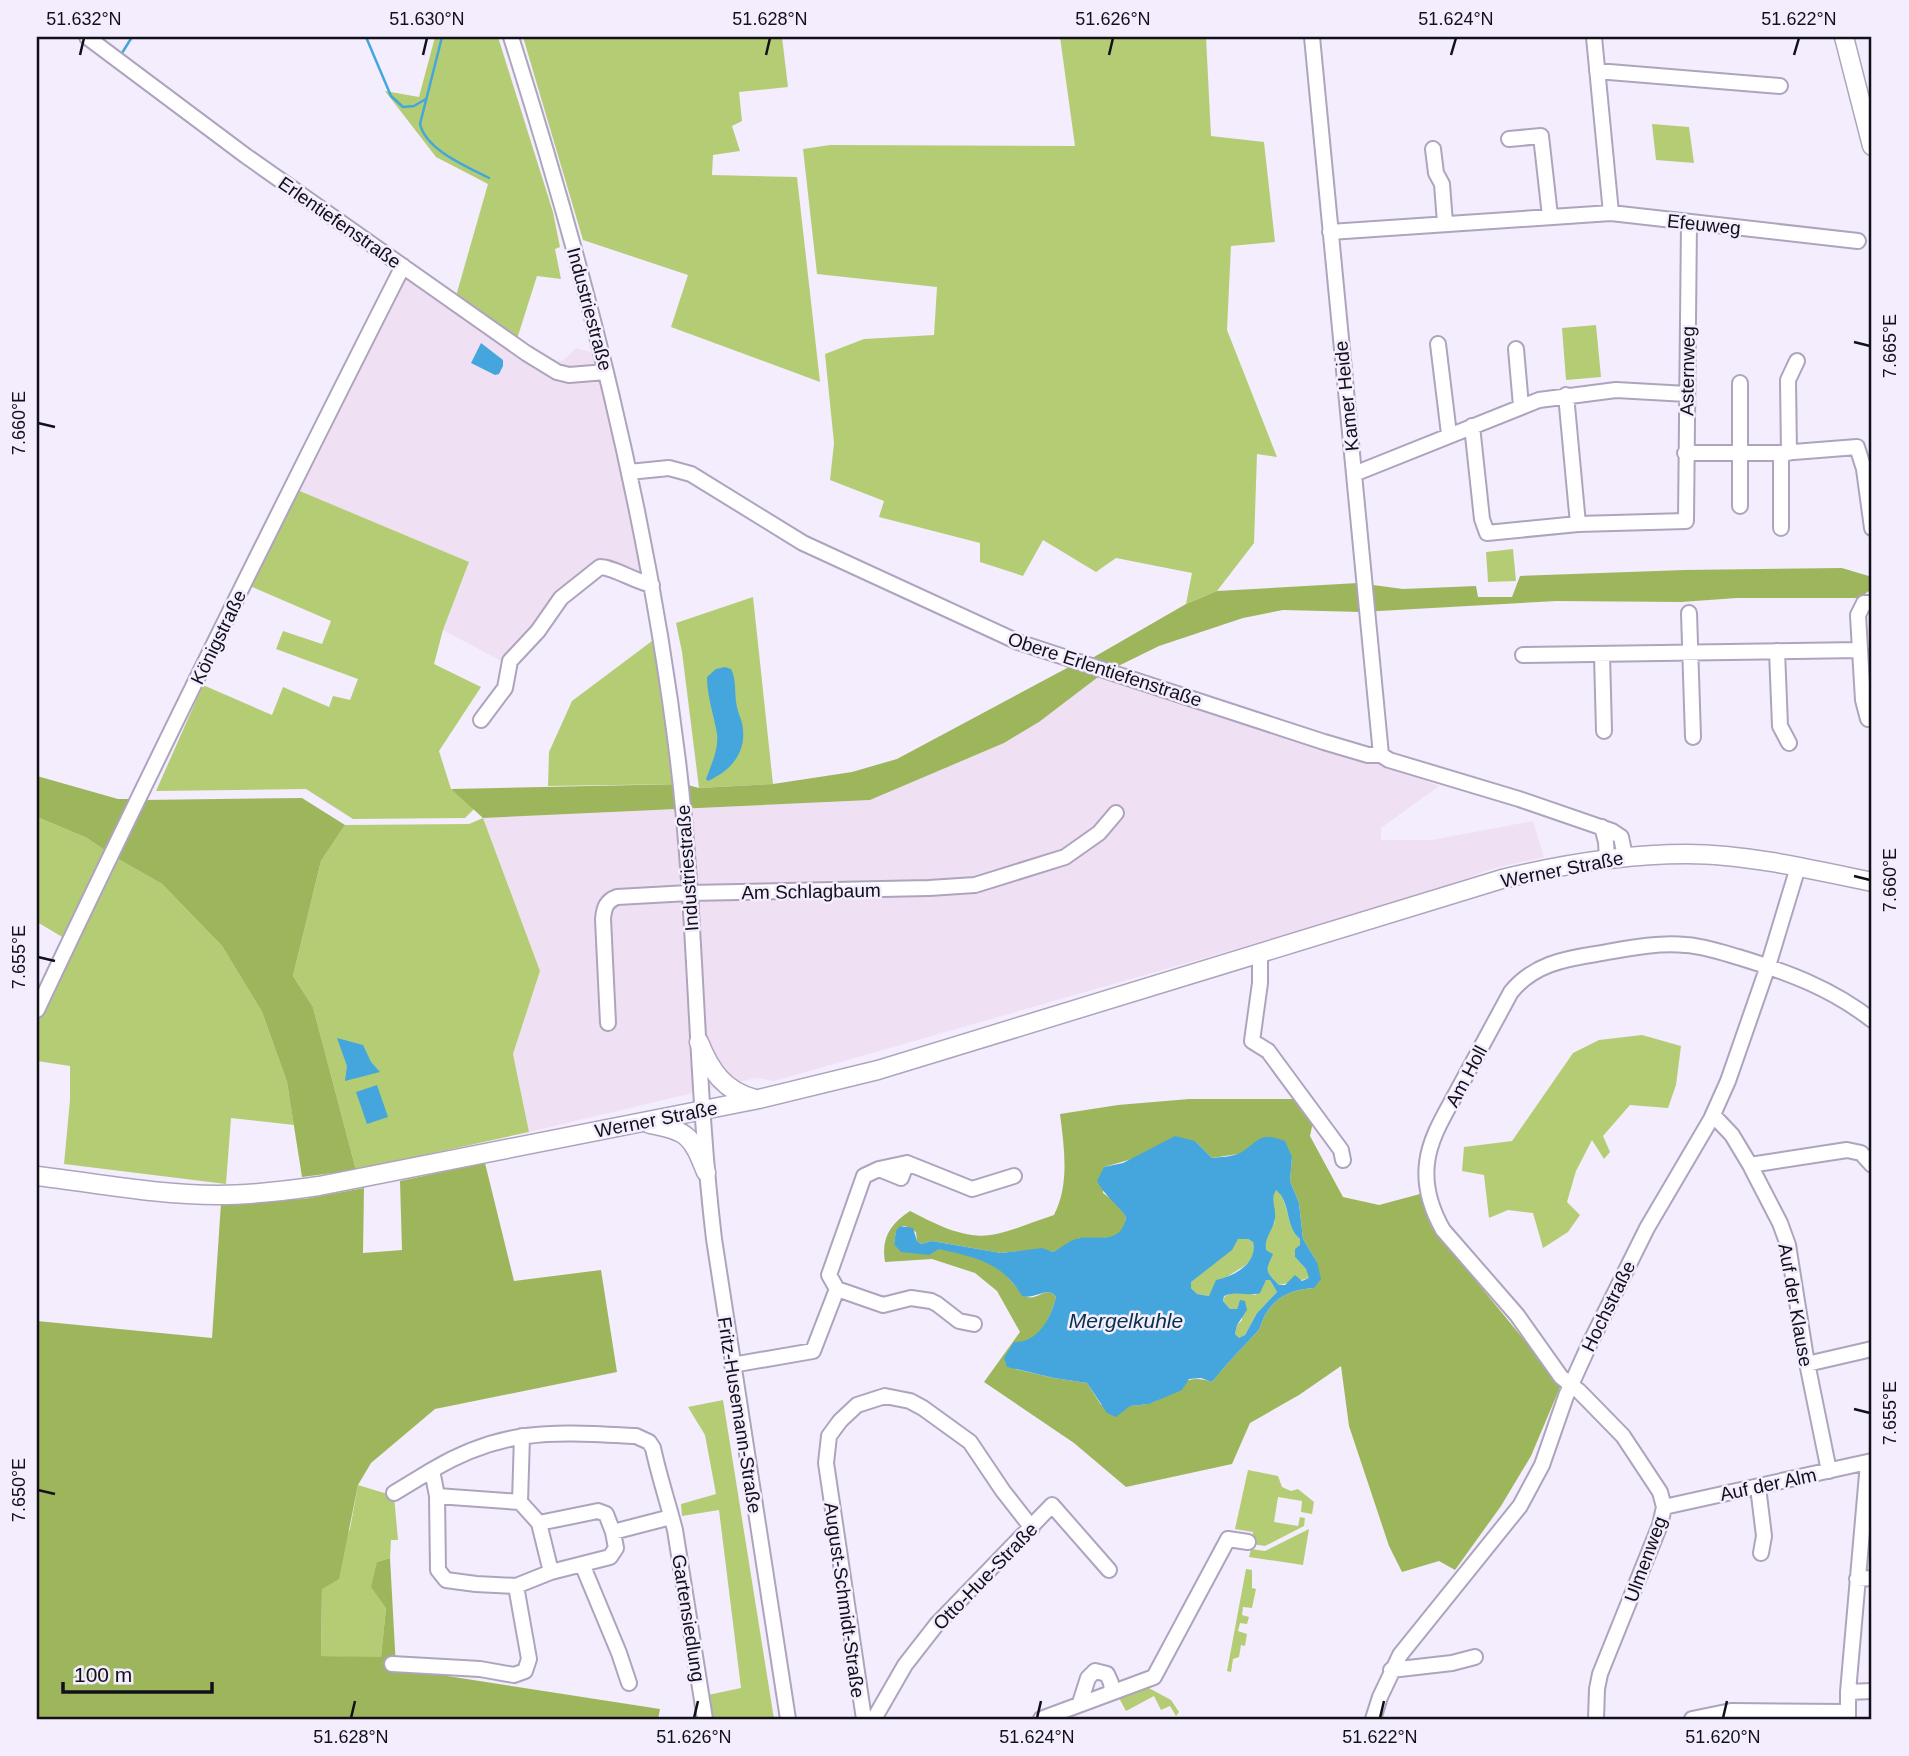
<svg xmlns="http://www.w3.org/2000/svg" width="1909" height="1756" font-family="Helvetica,sans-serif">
  <rect width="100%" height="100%" fill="#f3edfe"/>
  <path fill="#f0e0f3" d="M407 264 539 358 562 361 576 348 598 354 614 365 654 550 639 575 603 558 557 595 501 661 443 630 469 563 295 489Z
    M1102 674 1369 759 1439 786 1381 828V840H1432L1533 821 1544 857 1491 869 1444 887 1278 937 774 1081 756 1078 529 1132 513 1054 540 971 483 818 870 800 1004 743 1039 722Z"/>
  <path fill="#b4cd75" d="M435 37H498L553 212 560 247 555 249 561 279 537 276 517 339 456 296 488 184 436 157 385 91 419 97Z
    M523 37H782L788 87 739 92 742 121 732 126 740 151 713 155 712 175 797 177 820 382 671 327 688 275 583 240Z
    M1060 37H1206L1211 136 1264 142 1275 242 1231 246 1227 330 1277 457 1257 454 1254 543 1217 591 1186 604 1192 573 1116 558 1096 572 1043 540 1023 576 980 562V543L879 517 884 501 830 480 834 443 825 354 864 339 934 335 937 287 817 274 803 149 830 145 1075 146Z
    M1652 124 1689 127 1694 163 1656 160Z
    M1596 325 1601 377 1566 380 1562 328Z
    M295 489 469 562 443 630 434 664 481 687 439 751 451 789 475 808 465 818 353 819 306 789 156 791 203 685 272 715 283 687 329 707 333 696 350 700 358 679 276 649 283 631 322 644 331 621 250 586Z
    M1513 549 1516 581 1488 582 1486 552Z
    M753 597 773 784 699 788 682 652 676 623Z
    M664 632 684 784 548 786 549 752 572 701Z
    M37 817 87 838 107 852 64 938 37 922Z
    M483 818 540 971 513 1054 529 1132 356 1170 313 1007 293 976 321 861 345 825 469 824Z
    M113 856 162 884 222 946 262 1012 287 1082 294 1125 231 1118 226 1184 64 1164 70 1100V1066L37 1061V1022Z
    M1642 1035 1681 1046 1676 1085 1668 1108 1630 1105 1603 1136 1610 1152 1604 1159 1592 1140 1576 1171 1567 1202 1580 1215 1568 1232 1543 1248 1533 1213 1508 1210 1489 1218 1484 1175 1462 1171 1464 1147 1512 1141 1573 1053 1599 1040Z
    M1276 1189C1290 1203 1286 1227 1300 1239V1245L1295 1257 1306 1269 1310 1278 1279 1285 1268 1274 1264 1242 1275 1222 1271 1198Z
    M1238 1239H1248L1253 1242C1258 1266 1239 1266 1225 1279 1219 1284 1214 1290 1209 1296L1197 1294 1191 1288V1282Z
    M1266 1280H1270L1277 1292 1257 1313 1245 1335 1239 1339 1235 1334 1237 1325 1242 1320 1240 1301 1237 1309H1230L1223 1301 1225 1296 1236 1292 1256 1295Z
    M723 1400 774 1719H712L708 1695 741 1688 719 1510 682 1516 681 1504 716 1494 705 1435 688 1407Z
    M1248 1470 1278 1476 1282 1487 1291 1491 1298 1489 1314 1502 1312 1514 1301 1512 1302 1501 1278 1497 1274 1522 1298 1526 1300 1517 1305 1518 1304 1526 1265 1546 1252 1544 1253 1532 1235 1529Z
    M358 1485 394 1496 398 1540H391L390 1558 377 1562 386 1608 381 1658 321 1656 322 1589 350 1529Z
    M1309 1529 1303 1565 1249 1557 1251 1549 1265 1551Z
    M1246 1569 1252 1570V1588L1256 1589 1252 1608 1243 1607 1242 1615 1249 1617 1247 1624 1240 1623 1238 1631 1247 1634 1245 1646 1241 1645 1239 1657 1233 1659 1231 1672 1227 1671Z
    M1147 1687 1171 1700 1179 1712 1176 1716 1170 1706 1161 1710 1154 1696 1126 1711 1119 1698Z"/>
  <path fill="#9eb65b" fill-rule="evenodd" d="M1842 568 1872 577V589L1859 598H1737L1681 602 1557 601 1361 612 1283 610 1243 618 1159 646 1102 674 1039 722 1004 743 870 800 483 818 451 789 684 784 699 788 773 784 852 772 897 759 1067 668 1094 657 1186 604 1217 591 1358 583 1403 589 1476 586 1478 597H1512L1520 576 1684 570Z
    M37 776 118 799H135L107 852 87 838 37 817Z
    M302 798 345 825 321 861 293 976 313 1007 356 1170 302 1177 287 1082 262 1012 222 946 162 884 113 856 142 800Z
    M1189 1099H1298L1313 1122 1310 1136 1343 1197 1379 1205 1420 1194 1431 1226 1561 1385 1531 1456 1501 1506 1455 1570 1439 1561 1402 1572 1389 1546 1349 1426 1341 1366 1299 1395 1250 1423 1232 1464 1126 1487 1074 1443 984 1382 1020 1332 997 1291 975 1273 932 1259 885 1262C881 1238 890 1224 910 1211 936 1224 966 1241 996 1234 1015 1230 1035 1221 1054 1215 1070 1184 1064 1147 1060 1114L1118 1105ZM1195 1141 1212 1158 1238 1154 1292 1157 1290 1181 1299 1203 1303 1239 1317 1262 1314 1288C1291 1290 1275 1296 1264 1317 1261 1323 1261 1328 1257 1332 1241 1349 1227 1363 1212 1382 1177 1370 1174 1399 1147 1404 1132 1407 1116 1405 1101 1405L1087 1383 1054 1378 1015 1369C1030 1347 1050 1324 1056 1297 1047 1285 1039 1300 1027 1297 1021 1296 1006 1272 996 1266 968 1248 927 1248 894 1244L896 1232 901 1226H905L916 1232 917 1241 921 1244 932 1241 1001 1253 1042 1249 1053 1252 1079 1238 1089 1240 1117 1236 1124 1229 1126 1217 1115 1202 1103 1193 1104 1167Z
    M485 1163 514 1281 601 1270 617 1372 435 1409 371 1463 358 1485 339 1579 322 1589 321 1656 381 1657 386 1608 371 1587 377 1562 390 1558 396 1668 660 1709 658 1719H37V1321L212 1338 221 1203 304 1199 364 1188 363 1253 402 1250 400 1181Z"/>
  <path fill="#44a6dd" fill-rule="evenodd" d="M481 343 503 360V366L499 374 495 375 471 363Z
    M725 667 731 669C737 680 734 695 737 707 738 713 741 718 742 723 748 751 732 770 708 781L706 779C711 765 719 749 717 734 714 715 707 697 707 677L716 669Z
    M337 1038 363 1045 371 1062 380 1072 345 1081 347 1066Z
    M377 1085 388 1117 367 1124 356 1092Z
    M1175 1136 1195 1141 1212 1158C1220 1157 1232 1157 1240 1153 1260 1141 1258 1131 1285 1141L1292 1157 1290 1181 1299 1203 1303 1239 1317 1262 1321 1279 1314 1288C1291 1290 1275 1296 1264 1317 1261 1323 1261 1328 1257 1332 1241 1349 1226 1364 1212 1382L1201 1378 1189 1379 1182 1390 1149 1404 1130 1406 1116 1417 1107 1413 1087 1383 1054 1378 1007 1367 1004 1358 1014 1342C1038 1343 1051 1318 1056 1297 1048 1285 1035 1300 1022 1296 1001 1261 976 1258 939 1249L929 1255 901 1252 894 1244 896 1231 900 1226 913 1228 917 1241 921 1244 932 1241 1001 1253 1042 1248 1053 1252C1061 1248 1071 1239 1080 1238 1100 1236 1122 1244 1126 1217 1117 1204 1104 1195 1097 1181L1104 1167 1123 1163ZM1276 1190C1291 1202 1285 1227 1300 1239V1245L1295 1249V1257L1306 1269 1309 1278 1302 1281 1295 1275 1285 1285H1279C1265 1271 1265 1271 1273 1254L1266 1250C1264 1236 1274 1230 1275 1218 1276 1206 1270 1200 1276 1190ZM1238 1239H1248L1253 1242C1258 1263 1235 1276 1216 1280L1209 1296 1197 1294 1191 1288V1282L1232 1250ZM1266 1280H1270L1277 1292 1257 1313 1245 1335 1239 1338 1235 1334 1237 1325 1247 1310 1245 1301 1240 1300 1237 1309H1230L1223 1301 1224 1296C1239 1290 1248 1297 1260 1293Z"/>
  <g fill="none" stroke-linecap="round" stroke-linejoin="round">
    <path stroke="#44a6dd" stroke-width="2.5" d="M366 37 391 96 403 107 414 106 426 99
      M442 37 420 124C426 150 466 166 489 178
      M122 53 132 37"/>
    <g stroke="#aea4be" stroke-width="18">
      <path id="minor" d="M87 37 246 156 526 353 557 372 569 375 606 372
        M511 37C586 273 648 514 678 761 697 919 695 1080 714 1239L788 1719
        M1312 37 1381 755
        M1594 37 1611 213
        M1597 71 1780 86
        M1509 139 1541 136 1550 216
        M1433 149 1436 173 1442 184 1445 223
        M1330 232 1611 213 1858 241
        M1438 344 1449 434
        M1516 349 1521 406
        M1740 383V506
        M1566 395 1578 524
        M1472 426 1482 519 1487 533 1578 524 1686 521 1689 222
        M1685 453H1781L1857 447 1864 469 1872 528
        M1789 453 1788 380 1797 361
        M629 472 669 468 691 474 803 543 1018 642 1324 742 1368 755H1381L1389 760 1519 799 1612 831 1621 837 1625 856
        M1354 474 1539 400 1616 390 1687 394
        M1781 528V453
        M1689 613 1693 737
        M1860 650 1863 700 1868 719
        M1777 651 1780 726 1789 743
        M1523 655 1860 650 1858 615 1864 603H1872
        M1602 655 1604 731
        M481 720 505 688 510 661 538 631 561 598 600 567C613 567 636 582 652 585
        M1602 827 1606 842 1607 858
        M1260 952V983L1252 1041 1268 1051 1341 1150 1343 1160
        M37 1010C155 760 278 513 403 266
        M608 1023 603 919C604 908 606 901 617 897L689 893 929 888 975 885 1065 857 1099 833 1116 813
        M1713 1115 1732 1135 1750 1165 1780 1223 1788 1245 1806 1358 1829 1471
        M1750 1165 1847 1150 1861 1153 1872 1165
        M879 1169 901 1178 907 1163
        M837 1289 829 1275 864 1176 879 1169 907 1163 972 1189 1014 1176
        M837 1289 883 1305 911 1298 931 1301 937 1304 959 1321 974 1324
        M1807 1364 1872 1349
        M732 1365 813 1351 837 1289
        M522 1436 520 1502 539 1523 551 1572
        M1758 1487 1764 1536 1761 1553
        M394 1493 432 1470
        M437 1496 520 1502
        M1664 1507 1872 1461
        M671 1517 613 1532 616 1548 610 1557 551 1572 516 1586 476 1584 446 1580 438 1570 437 1496 432 1470C505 1427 555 1432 636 1436L649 1442 653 1448C659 1476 668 1503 675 1530L705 1719
        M539 1523 598 1511 606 1514 613 1532
        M582 1564 619 1653 629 1683
        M1857 1579 1872 1578
        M392 1664 480 1669 514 1675 525 1671 529 1659 516 1586
        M1391 1670 1452 1663 1475 1657
        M1848 1692 1872 1691
        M1080 1703 1088 1678 1095 1671 1107 1674 1111 1683 1112 1692
        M864 1719 826 1463 829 1436 840 1421 857 1405 885 1396 910 1401 923 1408 970 1442 1003 1491 1032 1528
        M874 1719 905 1665 937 1624 1052 1505 1109 1570
        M1041 1719 1154 1677 1228 1539 1248 1542
        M1373 1719 1380 1697 1400 1655 1520 1506 1542 1465 1566 1396 1590 1343 1647 1228 1711 1119 1728 1081 1768 966 1798 867
        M1596 1719 1597 1689 1600 1674 1660 1525 1664 1507 1660 1492 1623 1436 1579 1391 1561 1377 1517 1315 1443 1230C1431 1209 1424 1188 1427 1163 1430 1136 1447 1111 1459 1088 1476 1056 1494 1024 1511 992 1533 965 1563 959 1596 954 1625 949 1657 942 1686 945 1703 946 1721 952 1738 957 1787 972 1831 988 1872 1020
        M1692 1719 1731 1711 1847 1712
        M1848 1719V1692L1868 1463"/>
    </g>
    <g stroke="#aea4be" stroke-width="21">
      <path id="major" d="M1844 37 1872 146
        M699 1042C710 1070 724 1091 755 1099
        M650 1124C689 1131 692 1137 706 1172
        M37 1176C97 1183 157 1195 218 1195 252 1195 285 1191 319 1186L759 1099 878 1070 1502 879C1564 864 1624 854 1687 854 1746 854 1815 870 1872 882"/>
    </g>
    <use href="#minor" stroke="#fff" stroke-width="14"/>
    <use href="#major" stroke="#fff" stroke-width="18"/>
  </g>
  <path fill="none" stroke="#131019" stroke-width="2.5" d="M80 55 84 38M423 55 427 38M766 55 770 38M1109 55 1113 38M1451 55 1456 38M1794 55 1799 38M1854 342 1870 346M38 423 55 427M1854 876 1870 880M38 957 55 961M1854 1409 1870 1413M38 1490 55 1494M351 1718 355 1701M694 1718 698 1701M1037 1718 1041 1701M1380 1718 1384 1701M1723 1718 1727 1701"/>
  <g text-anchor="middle" stroke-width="5" stroke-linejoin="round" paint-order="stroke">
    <g font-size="19" fill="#131019" stroke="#f3edfe">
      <text transform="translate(340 222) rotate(35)" y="7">Erlentiefenstraße</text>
      <text transform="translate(1704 224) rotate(6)" y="7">Efeuweg</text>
      <text transform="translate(590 309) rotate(75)" y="7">Industriestraße</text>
      <text transform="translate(1687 371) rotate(-89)" y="7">Asternweg</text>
      <text transform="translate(1346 396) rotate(-96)" y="7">Kamer Heide</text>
      <text transform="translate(218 637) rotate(-64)" y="7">Königstraße</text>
      <text transform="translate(1105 669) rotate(18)" y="7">Obere Erlentiefenstraße</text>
      <text transform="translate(687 868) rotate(-94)" y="7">Industriestraße</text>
      <text transform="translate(1562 869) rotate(-11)" y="7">Werner Straße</text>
      <text transform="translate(811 891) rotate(-1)" y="7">Am Schlagbaum</text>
      <text transform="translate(1466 1076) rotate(-62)" y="7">Am Holl</text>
      <text transform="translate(656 1119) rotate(-11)" y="7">Werner Straße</text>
      <text transform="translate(1796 1305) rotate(80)" y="7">Auf der Klause</text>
      <text transform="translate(1608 1306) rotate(-64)" y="7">Hochstraße</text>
      <text transform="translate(740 1415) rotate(81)" y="7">Fritz-Husemann-Straße</text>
      <text transform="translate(1768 1484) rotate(-12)" y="7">Auf der Alm</text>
      <text transform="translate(1645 1559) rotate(-70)" y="7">Ulmenweg</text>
      <text transform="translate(985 1576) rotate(-46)" y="7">Otto-Hue-Straße</text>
      <text transform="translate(845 1600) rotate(82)" y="7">August-Schmidt-Straße</text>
      <text transform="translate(689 1618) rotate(81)" y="7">Gartensiedlung</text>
    </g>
    <g font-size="21" font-style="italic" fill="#053047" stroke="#f3edfe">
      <text x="1126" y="1328">Mergelkuhle</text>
    </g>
  </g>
  <rect width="1909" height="1756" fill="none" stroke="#f3edfe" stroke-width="77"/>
  <path d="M63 1682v10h149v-10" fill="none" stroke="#131019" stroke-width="3.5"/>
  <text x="74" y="1682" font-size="21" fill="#131019" stroke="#f3edfe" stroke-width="5" paint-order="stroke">100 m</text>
  <rect x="38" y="38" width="1832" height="1680" fill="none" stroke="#131019" stroke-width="2.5"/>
  <g font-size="18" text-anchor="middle" fill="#131019">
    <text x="84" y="25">51.632°N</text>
    <text x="427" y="25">51.630°N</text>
    <text x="770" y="25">51.628°N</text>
    <text x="1113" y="25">51.626°N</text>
    <text x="1456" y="25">51.624°N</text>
    <text x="1799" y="25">51.622°N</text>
    <text transform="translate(1890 346) rotate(-90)" y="6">7.665°E</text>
    <text transform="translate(19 423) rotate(-90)" y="6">7.660°E</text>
    <text transform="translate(1890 880) rotate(-90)" y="6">7.660°E</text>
    <text transform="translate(19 957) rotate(-90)" y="6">7.655°E</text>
    <text transform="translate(1890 1413) rotate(-90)" y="6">7.655°E</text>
    <text transform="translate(19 1490) rotate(-90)" y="6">7.650°E</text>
    <text x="351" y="1743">51.628°N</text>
    <text x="694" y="1743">51.626°N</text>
    <text x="1037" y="1743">51.624°N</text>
    <text x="1380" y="1743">51.622°N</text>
    <text x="1723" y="1743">51.620°N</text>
  </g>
</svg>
